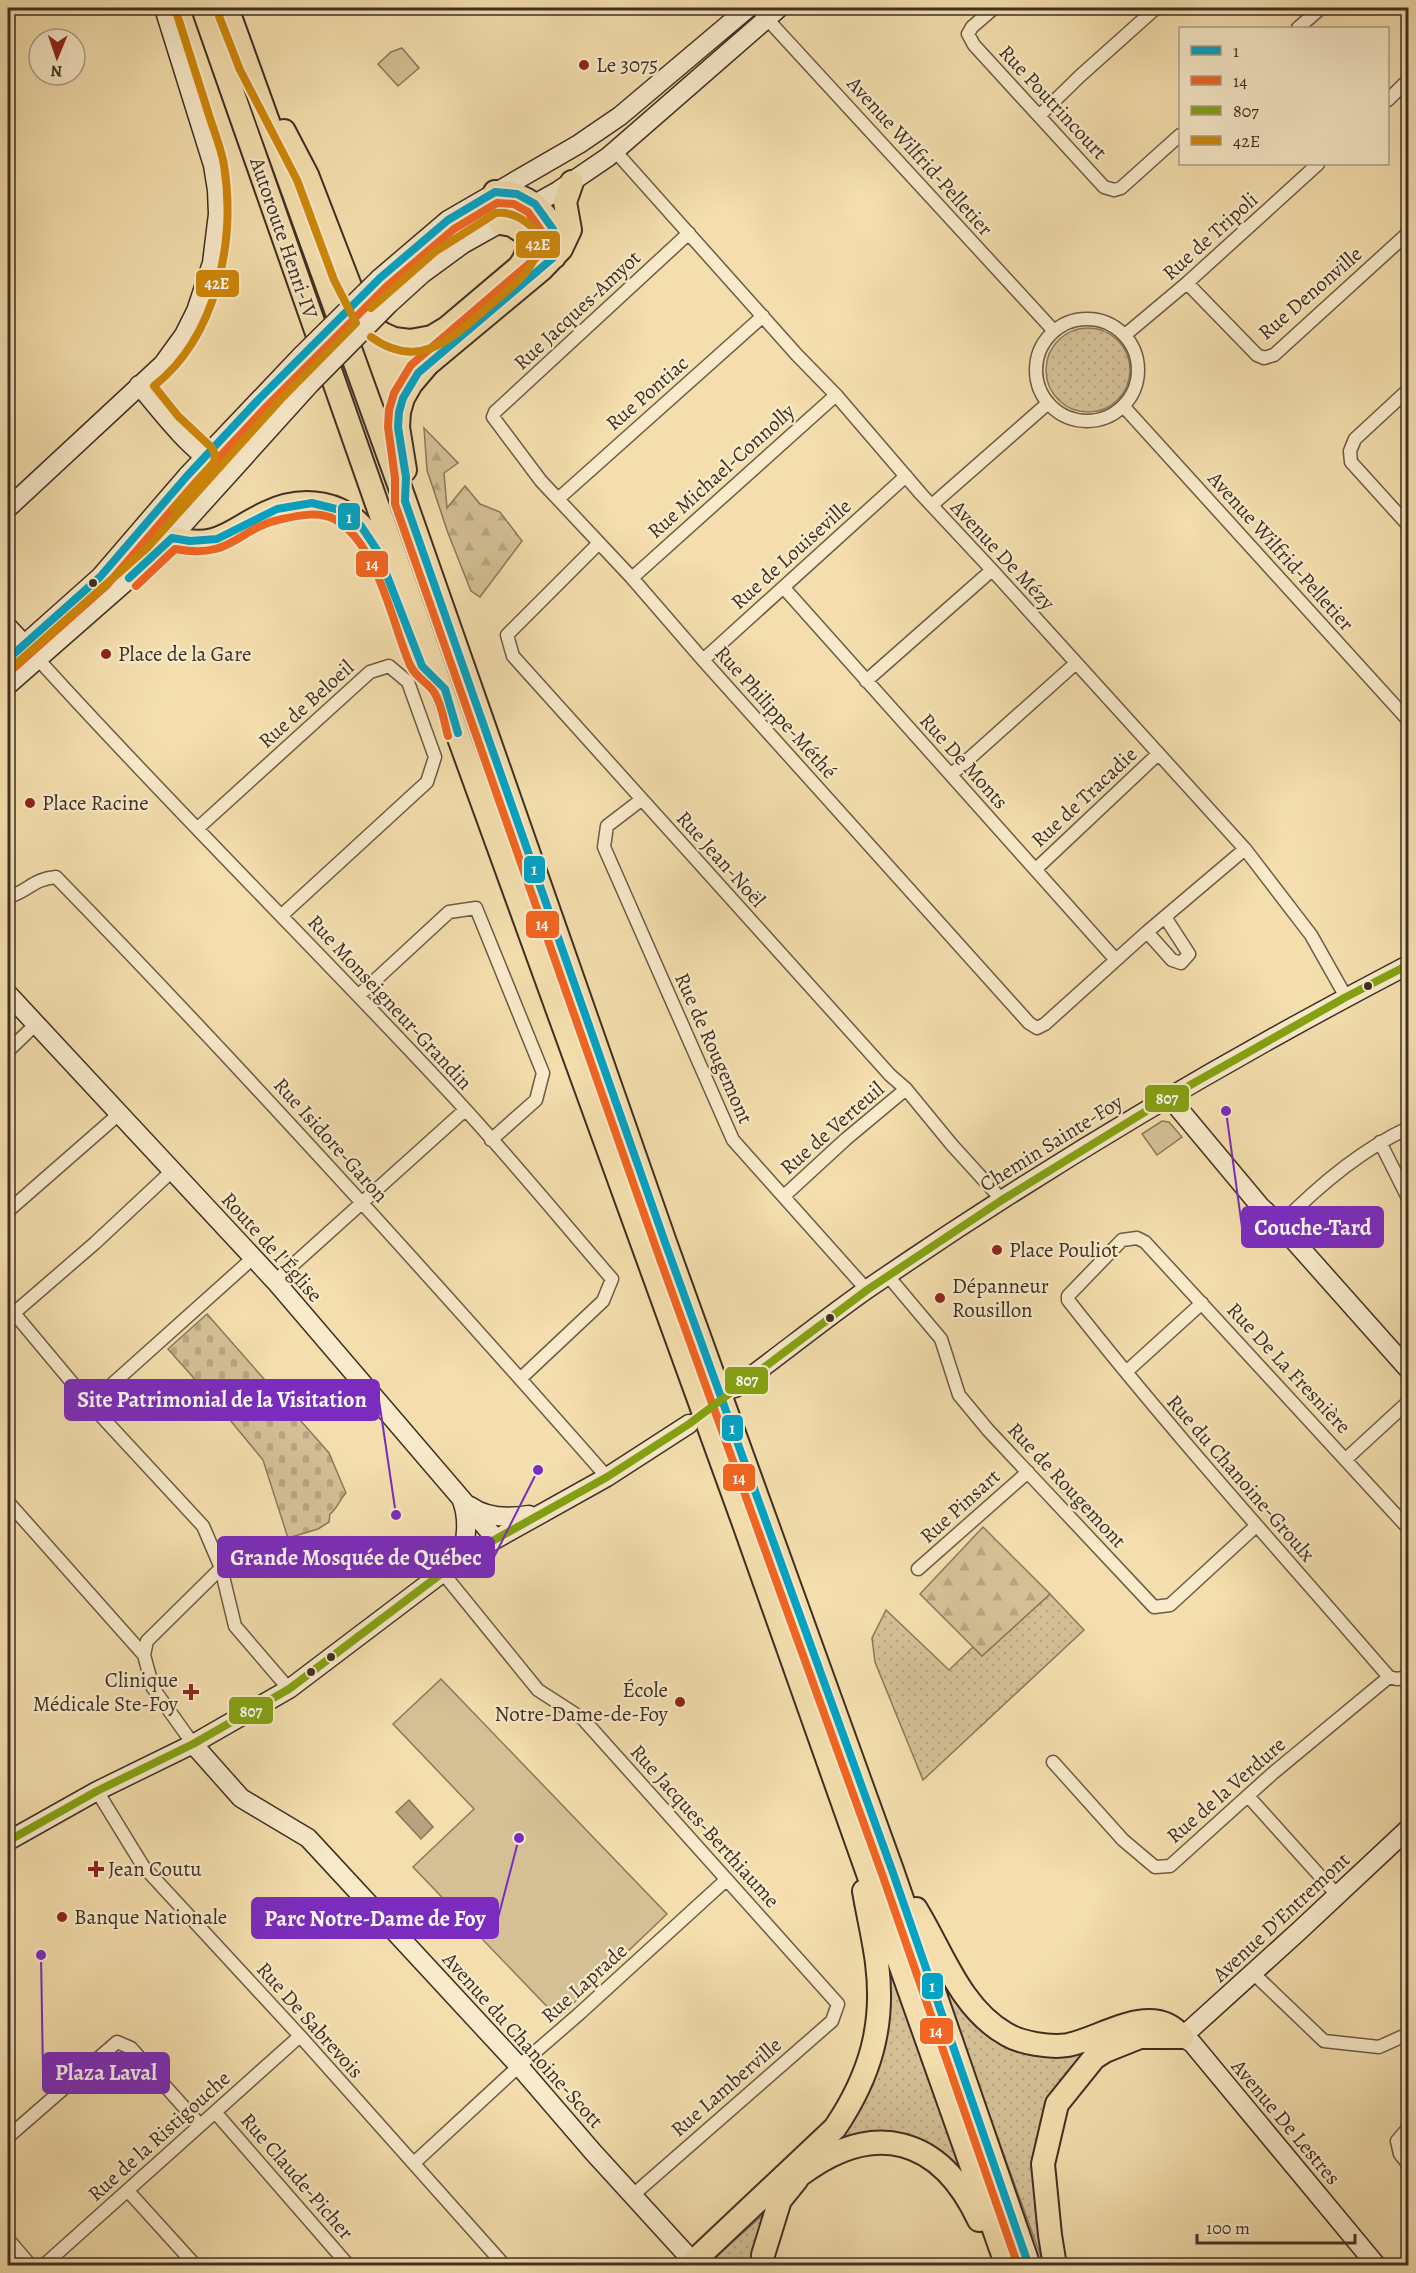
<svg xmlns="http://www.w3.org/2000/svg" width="1416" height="2273" font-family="Alegreya,serif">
  <defs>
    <pattern id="grass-dots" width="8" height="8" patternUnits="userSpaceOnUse" patternTransform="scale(1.5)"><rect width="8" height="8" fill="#d5c096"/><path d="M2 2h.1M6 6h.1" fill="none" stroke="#b8a581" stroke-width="1.8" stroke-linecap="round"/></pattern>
    <pattern id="forest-firs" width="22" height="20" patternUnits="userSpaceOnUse" patternTransform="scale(1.5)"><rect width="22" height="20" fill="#d5c096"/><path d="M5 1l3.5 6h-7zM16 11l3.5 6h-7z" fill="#b8a581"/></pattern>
    <pattern id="cemetery-stones" width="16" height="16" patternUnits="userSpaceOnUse" patternTransform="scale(1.5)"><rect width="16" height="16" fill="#d5c096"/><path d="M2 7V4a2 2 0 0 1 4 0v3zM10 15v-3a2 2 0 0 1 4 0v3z" fill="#b8a581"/></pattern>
  </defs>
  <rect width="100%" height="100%" fill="#f4dead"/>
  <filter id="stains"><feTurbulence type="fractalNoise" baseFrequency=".00333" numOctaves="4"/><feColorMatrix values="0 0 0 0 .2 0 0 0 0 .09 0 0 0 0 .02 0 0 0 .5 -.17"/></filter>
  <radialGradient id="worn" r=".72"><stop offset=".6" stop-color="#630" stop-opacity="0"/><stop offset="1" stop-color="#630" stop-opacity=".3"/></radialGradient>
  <path fill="url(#grass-dots)" stroke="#8a785d" stroke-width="1.5" d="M1046 370a42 42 0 1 1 84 0a42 42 0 1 1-84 0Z
    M1050 1594 1084 1630 923 1780 875 1662 872 1638 886 1610 949 1670 973 1647 982 1656Z
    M877 1932 971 2185 939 2156 828 2150 867 2084Z
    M927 1944 1003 2040 1136 2029 1050 2108 1044 2265Z
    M765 2213 754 2265 714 2266 717 2256Z"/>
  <path fill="url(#forest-firs)" stroke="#8a785d" stroke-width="1.5" d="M424 428 458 463 444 473 447 508 465 486 480 504 500 512 522 541 480 597 471 591 448 533 427 470Z
    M983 1527 1050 1594 982 1656 920 1594Z"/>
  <path fill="url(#cemetery-stones)" stroke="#8a785d" stroke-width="1.5" d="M207 1314 329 1453 346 1493C340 1499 337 1509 330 1514L329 1522 318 1529 288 1538 263 1460 216 1403 168 1349Z"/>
  <path fill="#d5c096" stroke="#8a785d" stroke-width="1.5" d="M402 48 419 68 398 86 378 64 391 52Z
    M1162 1121 1169 1122 1182 1137 1157 1155 1142 1134Z
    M441 1679 667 1914 558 2018 413 1867 474 1809 393 1724Z"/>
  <path fill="#b6a27e" stroke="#86745a" stroke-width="1.5" d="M409 1800 433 1827 421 1839 396 1812Z"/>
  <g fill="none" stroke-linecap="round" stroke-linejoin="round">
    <g stroke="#6c5b46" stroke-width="15">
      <path id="street" d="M757 8 1054 331
        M994 8 972 27 968 34 974 45 1104 187 1114 190 1121 188 1180 135
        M1298 28 1321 8
        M1388 100 1408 80
        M1040 115 1080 76 1156 8
        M615 151 797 355 836 395 921 494 992 570 1245 849 1311 935 1346 997
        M689 233 495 412 493 417 541 481 632 578 703 660 1029 1023 1037 1028 1045 1024 1147 932 1245 849
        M1187 283 1257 355 1264 358 1274 355 1408 233
        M1036 370a51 51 0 1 1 102 0a51 51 0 1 1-102 0Z
        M1125 335 1187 283 1318 164
        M1408 390 1355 439 1350 451 1351 462 1408 525
        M1125 408 1408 720
        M558 499 763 316
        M932 505 1047 404
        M598 544 507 635 513 656 890 1075 906 1089 952 1145 1002 1200
        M632 578 836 395
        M784 588C894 712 1006 835 1116 960
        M37 658C176 812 324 956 464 1108 515 1164 563 1222 612 1279L603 1301 520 1379
        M703 660 906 476
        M866 681 992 570
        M952 774 1076 663
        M641 800 607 826 604 847 733 1140 867 1290
        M198 828 370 672 389 666 408 682 435 757 427 782 282 915
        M1036 869 1158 754
        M8 897C28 892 32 879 56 877 245 1071 427 1273 607 1477
        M1147 932 1172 960 1181 963 1189 954 1165 917
        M358 996 449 912 476 908 543 1073 536 1100 491 1140
        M8 1051 36 1024
        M1380 1142 1408 1198
        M784 1196 846 1139 906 1089
        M8 1211 119 1114
        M1280 1225C1317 1187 1361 1150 1408 1128
        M888 1276 941 1339 959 1395 988 1430 1154 1607 1170 1605 1256 1526
        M275 1281 465 1110
        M8 1306 90 1404 203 1526 221 1568 235 1626 289 1689
        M14 1313 95 1243 172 1171
        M1126 1372 1202 1303
        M90 1404 253 1258
        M1346 1459 1408 1402
        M8 1502 144 1655 153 1688 193 1744
        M918 1569 1028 1472
        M442 1572 538 1690 583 1719 838 2004 832 2021 633 2195
        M144 1655 147 1641 221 1568
        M1389 1677C1281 1552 1170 1430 1068 1300V1296L1122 1240 1137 1238 1145 1242 1408 1528
        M1053 1762 1123 1840 1155 1867 1170 1866 1272 1774 1389 1677 1397 1679 1408 1677
        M97 1791 143 1866 300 2036 505 2266
        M1248 1796 1338 1896
        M1253 1973 1324 2041 1379 2047 1408 2034
        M215 2112 349 2266
        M1408 2128 1397 2141 1400 2154 1408 2164
        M8 2137 117 2042 131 2048 200 2125
        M414 2163 519 2066 579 2014 726 1880
        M128 2191 196 2266
        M8 2239 31 2266
        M43 2266 300 2036"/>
    </g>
    <g stroke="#3f2f24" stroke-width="21">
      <path id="secondary" d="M380 278 448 220 579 144 620 116 748 8
        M389 304 422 274 463 244 558 191 608 157 779 8
        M139 385C155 404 193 454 215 462 223 464 231 464 239 463
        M8 508 163 364 184 335 196 311 212 263 218 214 217 190 213 165 164 8
        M8 627 32 653
        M8 659 100 577 187 476 301 356
        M8 685 154 557 311 383
        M8 994 275 1281 495 1538
        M1169 1097 1260 1206 1280 1225 1408 1369
        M735 1388C779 1356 822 1321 866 1290 1040 1170 1222 1062 1408 965
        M470 1506C486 1518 510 1518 529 1515
        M462 1558C466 1539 469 1519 462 1501
        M193 1744 241 1798 308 1838 519 2066 593 2152 697 2266
        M8 1841 97 1791 193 1744 289 1689 462 1558 607 1477 689 1424
        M1377 2266 1192 2043 1182 2037 1299 1931 1408 1829"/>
    </g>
    <g stroke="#3f2f24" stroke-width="26">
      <path id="highway" d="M203 8 459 738 743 1521 1007 2266
        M227 8 405 501 666 1245 892 1870 1029 2266
        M284 131 307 175 358 307 375 329 383 334 394 339 410 341 432 337 447 328 519 267C527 256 530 247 526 234L512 225 500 223
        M495 192C530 191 563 221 554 257
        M405 470 398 427 399 412 403 398 411 384 428 364 542 269 561 249 570 230 565 202 572 182
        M172 538C219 550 228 531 266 513 303 495 346 501 369 536 379 550 384 567 390 582
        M916 1909C942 1951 960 2008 1006 2034 1021 2043 1050 2048 1068 2045 1103 2038 1153 2000 1182 2037
        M800 2175C874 2119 940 2137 979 2220
        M694 2261 835 2128C870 2076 885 2026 877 1963 874 1939 868 1915 864 1891
        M763 2266V2255L780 2200 797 2179
        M1055 2266 1050 2235 1043 2164 1057 2104 1094 2058 1105 2051 1140 2037H1182"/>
    </g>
    <use href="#street" stroke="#f8eaca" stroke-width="12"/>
    <use href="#secondary" stroke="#f8eaca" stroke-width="18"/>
    <use href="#highway" stroke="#f4dead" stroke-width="22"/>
    <g stroke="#3f2f24" stroke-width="21" stroke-linecap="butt">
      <path id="secondary-bridge" d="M301 356 380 278
        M311 383 389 304"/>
    </g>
    <use href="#secondary-bridge" stroke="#f8eaca" stroke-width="18"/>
    <g stroke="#f8eaca" stroke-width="12">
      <path id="bus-1" d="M129 578 172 538 190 541 217 539 277 509 312 503 340 510 361 526 377 550 422 666 445 689 458 733
        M8 659 100 577 187 476 259 399 380 278 448 220 495 192 517 194 535 204 553 229 556 247 554 257 418 373 403 398 399 412 398 427 406 477 405 501 666 1245 892 1870 1029 2266"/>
    </g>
    <g stroke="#f8eaca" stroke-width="12">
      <path id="bus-2" d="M136 586 175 549C233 560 237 528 282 519 300 515 320 511 336 520 378 545 392 623 410 665 416 678 427 682 434 692 442 704 444 722 448 736
        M15 667 107 585 195 483 267 406 387 286 454 229 497 203 514 204 528 212 543 233 544 251 411 365 394 393 389 410 388 427 395 478V504L656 1248 882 1874 1018 2266"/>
    </g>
    <g stroke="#f8eaca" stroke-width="12">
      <path id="bus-3" d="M8 1841 97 1791 193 1744 289 1689 462 1558 607 1477 689 1424 867 1290 1002 1200 1169 1097 1346 997 1408 965"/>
    </g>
    <g stroke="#f8eaca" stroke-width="12">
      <path id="bus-4" d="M371 337C416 369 446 344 481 313 495 301 510 289 523 276 534 262 541 252 537 233 528 221 512 211 496 213L436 251 371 308
        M174 509 214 462 215 454 212 448 178 416 154 386C217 336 236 241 224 165 221 147 213 129 208 112 197 77 186 42 175 8
        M8 671 147 548 281 399 356 323 334 280 297 180 240 70 217 11"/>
    </g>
    <use href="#bus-1" stroke="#03a3c6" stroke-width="8"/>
    <use href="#bus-2" stroke="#f26522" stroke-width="8"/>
    <use href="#bus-3" stroke="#85a212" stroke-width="8"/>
    <use href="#bus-4" stroke="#cf8709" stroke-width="8"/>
  </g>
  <g fill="#8f2418" stroke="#f8eaca" stroke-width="2">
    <circle cx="584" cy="65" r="6"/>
    <circle cx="106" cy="654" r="6"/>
    <circle cx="30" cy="803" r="6"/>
    <circle cx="997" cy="1250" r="6"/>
    <circle cx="940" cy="1298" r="6"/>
    <path d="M188 1683h6v6h6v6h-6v6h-6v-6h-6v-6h6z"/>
    <circle cx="680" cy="1702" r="6"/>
    <path d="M93 1860h6v6h6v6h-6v6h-6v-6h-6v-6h6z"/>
    <circle cx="62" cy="1917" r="6"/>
  </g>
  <g fill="#3f2f24" stroke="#f8eaca" stroke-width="2">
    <circle cx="93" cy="583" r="5"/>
    <circle cx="1368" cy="986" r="5"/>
    <circle cx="830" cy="1318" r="5"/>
    <circle cx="331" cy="1657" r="5"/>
    <circle cx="311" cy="1672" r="5"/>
  </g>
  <g text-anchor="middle" stroke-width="4.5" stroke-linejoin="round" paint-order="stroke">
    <g font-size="21" fill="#3f2f24" stroke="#f8eaca" text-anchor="start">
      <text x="596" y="72">Le 3075</text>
      <text x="118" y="661">Place de la Gare</text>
      <text x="42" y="810">Place Racine</text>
      <text x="1009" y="1257">Place Pouliot</text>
      <text x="952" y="1293">Dépanneur<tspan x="952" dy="24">Rousillon</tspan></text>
      <text x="178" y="1687" text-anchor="end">Clinique<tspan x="178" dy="24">Médicale Ste-Foy</tspan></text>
      <text x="668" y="1697" text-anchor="end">École<tspan x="668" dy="24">Notre-Dame-de-Foy</tspan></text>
      <text x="108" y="1876">Jean Coutu</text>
      <text x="74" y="1924">Banque Nationale</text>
    </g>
    <g font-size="21" fill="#3f2f24" stroke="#f8eaca">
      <text transform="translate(1053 102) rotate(47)" y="7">Rue Poutrincourt</text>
      <text transform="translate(920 156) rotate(48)" y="7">Avenue Wilfrid-Pelletier</text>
      <text transform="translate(1210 236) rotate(-42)" y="7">Rue de Tripoli</text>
      <text transform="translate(284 238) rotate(71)" y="7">Autoroute Henri-IV</text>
      <text transform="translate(1310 293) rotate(-41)" y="7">Rue Denonville</text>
      <text transform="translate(577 310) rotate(-43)" y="7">Rue Jacques-Amyot</text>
      <text transform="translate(647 393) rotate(-41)" y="7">Rue Pontiac</text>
      <text transform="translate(721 471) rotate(-42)" y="7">Rue Michael-Connolly</text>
      <text transform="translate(1281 551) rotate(48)" y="7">Avenue Wilfrid-Pelletier</text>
      <text transform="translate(791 554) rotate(-42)" y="7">Rue de Louiseville</text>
      <text transform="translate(1003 555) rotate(47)" y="7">Avenue De Mézy</text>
      <text transform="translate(306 704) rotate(-42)" y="7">Rue de Beloeil</text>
      <text transform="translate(776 712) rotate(48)" y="7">Rue Philippe-Méthé</text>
      <text transform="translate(964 761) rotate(48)" y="7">Rue De Monts</text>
      <text transform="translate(1084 797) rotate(-43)" y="7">Rue de Tracadie</text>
      <text transform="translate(721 859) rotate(48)" y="7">Rue Jean-Noël</text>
      <text transform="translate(390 1002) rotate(47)" y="7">Rue Monseigneur-Grandin</text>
      <text transform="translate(714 1048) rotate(66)" y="7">Rue de Rougemont</text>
      <text transform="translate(832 1128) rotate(-41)" y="7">Rue de Verteuil</text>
      <text transform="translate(331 1140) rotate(48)" y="7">Rue Isidore-Garon</text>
      <text transform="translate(1051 1143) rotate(-32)" y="7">Chemin Sainte-Foy</text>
      <text transform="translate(272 1247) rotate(48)" y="7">Route de l'Église</text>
      <text transform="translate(1289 1368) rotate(47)" y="7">Rue De La Fresnière</text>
      <text transform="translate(1241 1478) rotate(49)" y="7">Rue du Chanoine-Groulx</text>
      <text transform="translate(1067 1485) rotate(47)" y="7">Rue de Rougemont</text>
      <text transform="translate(960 1506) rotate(-42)" y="7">Rue Pinsart</text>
      <text transform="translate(1226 1790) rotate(-41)" y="7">Rue de la Verdure</text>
      <text transform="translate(705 1826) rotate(48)" y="7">Rue Jacques-Berthiaume</text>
      <text transform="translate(1281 1917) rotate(-43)" y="7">Avenue D'Entremont</text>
      <text transform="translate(584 1983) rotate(-42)" y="7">Rue Laprade</text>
      <text transform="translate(310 2020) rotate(48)" y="7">Rue De Sabrevois</text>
      <text transform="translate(523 2040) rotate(48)" y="7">Avenue du Chanoine-Scott</text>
      <text transform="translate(726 2087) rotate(-41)" y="7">Rue Lamberville</text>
      <text transform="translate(1286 2122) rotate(50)" y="7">Avenue De Lestres</text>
      <text transform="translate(159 2136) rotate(-42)" y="7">Rue de la Ristigouche</text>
      <text transform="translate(297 2176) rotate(49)" y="7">Rue Claude-Picher</text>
    </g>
  </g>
  <path fill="none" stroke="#7b2cbf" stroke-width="2" d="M1226 1111L1242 1227M396 1515L379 1400M538 1470L494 1557M519 1838L498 1918M41 1955L43 2073"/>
  <g fill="#7b2cbf" stroke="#f8eaca" stroke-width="2">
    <circle cx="1226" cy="1111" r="6"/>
    <circle cx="396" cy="1515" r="6"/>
    <circle cx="538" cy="1470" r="6"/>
    <circle cx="519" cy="1838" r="6"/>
    <circle cx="41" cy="1955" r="6"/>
  </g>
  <g fill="#7b2cbf" stroke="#7b2cbf" stroke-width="2">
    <rect x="1242" y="1207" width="141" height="40" rx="6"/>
    <rect x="65" y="1380" width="314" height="40" rx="6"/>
    <rect x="218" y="1537" width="276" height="40" rx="6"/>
    <rect x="252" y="1898" width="246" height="40" rx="6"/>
    <rect x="43" y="2053" width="126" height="40" rx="6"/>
  </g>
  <g font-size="22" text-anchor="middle" font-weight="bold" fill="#fff">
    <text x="1313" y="1235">Couche-Tard</text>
    <text x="222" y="1407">Site Patrimonial de la Visitation</text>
    <text x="356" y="1565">Grande Mosquée de Québec</text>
    <text x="375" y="1926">Parc Notre-Dame de Foy</text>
    <text x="106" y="2080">Plaza Laval</text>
  </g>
  <g stroke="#f8eaca" stroke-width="2">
    <rect x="515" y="230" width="46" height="29" rx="6" fill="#cf8709"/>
    <rect x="195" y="269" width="45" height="29" rx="6" fill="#cf8709"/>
    <rect x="337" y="502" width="24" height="29" rx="6" fill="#03a3c6"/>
    <rect x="355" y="550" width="34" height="28" rx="6" fill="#f26522"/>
    <rect x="523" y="855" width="23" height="29" rx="6" fill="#03a3c6"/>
    <rect x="525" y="910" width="35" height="29" rx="6" fill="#f26522"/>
    <rect x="1144" y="1084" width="46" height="29" rx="6" fill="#85a212"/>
    <rect x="724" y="1366" width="45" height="29" rx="6" fill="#85a212"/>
    <rect x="721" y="1414" width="23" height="28" rx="6" fill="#03a3c6"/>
    <rect x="722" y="1463" width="34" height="29" rx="6" fill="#f26522"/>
    <rect x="228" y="1696" width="46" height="29" rx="6" fill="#85a212"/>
    <rect x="921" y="1972" width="23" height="28" rx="6" fill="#03a3c6"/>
    <rect x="919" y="2017" width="35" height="28" rx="6" fill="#f26522"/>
  </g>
  <g font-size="16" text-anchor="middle" font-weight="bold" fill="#fff">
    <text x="538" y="250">42E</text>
    <text x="217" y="289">42E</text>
    <text x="349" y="523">1</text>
    <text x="372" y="570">14</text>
    <text x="534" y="875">1</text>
    <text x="542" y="930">14</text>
    <text x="1167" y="1104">807</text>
    <text x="747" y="1386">807</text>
    <text x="732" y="1434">1</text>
    <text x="739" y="1484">14</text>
    <text x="251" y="1717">807</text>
    <text x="932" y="1992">1</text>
    <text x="936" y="2037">14</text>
  </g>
  <rect width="1416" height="2273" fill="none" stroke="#f4dead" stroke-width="30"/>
  <rect x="9" y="9" width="1398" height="2255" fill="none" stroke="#3f2f24" stroke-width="3"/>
  <rect x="15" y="15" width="1386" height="2243" fill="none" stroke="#3f2f24" stroke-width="1.5"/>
  <rect x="1179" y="27" width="210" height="138" fill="#f8eaca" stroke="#ae9f88" stroke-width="1.5"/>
  <rect x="1191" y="46" width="30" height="9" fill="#03a3c6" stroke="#ae9f88" stroke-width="1.5"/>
  <text x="1233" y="57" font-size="18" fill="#3f2f24">1</text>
  <rect x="1191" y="76" width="30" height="9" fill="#f26522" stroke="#ae9f88" stroke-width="1.5"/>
  <text x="1233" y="87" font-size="18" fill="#3f2f24">14</text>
  <rect x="1191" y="106" width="30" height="9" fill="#85a212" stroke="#ae9f88" stroke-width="1.5"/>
  <text x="1233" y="117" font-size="18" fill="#3f2f24">807</text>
  <rect x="1191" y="136" width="30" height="9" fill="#cf8709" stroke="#ae9f88" stroke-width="1.5"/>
  <text x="1233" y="147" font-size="18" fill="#3f2f24">42E</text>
  <g transform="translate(57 57) rotate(182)"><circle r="28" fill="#f8eaca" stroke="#ae9f88" stroke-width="1.5"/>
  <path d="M0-4.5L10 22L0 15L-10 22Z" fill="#8f2418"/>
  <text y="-9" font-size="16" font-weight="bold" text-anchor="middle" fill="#3f2f24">N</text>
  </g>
  <path d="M1197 2234v9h158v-9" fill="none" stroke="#3f2f24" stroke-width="3"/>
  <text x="1206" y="2234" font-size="18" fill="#3f2f24" stroke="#f8eaca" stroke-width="4.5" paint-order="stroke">100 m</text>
  <rect width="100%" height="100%" filter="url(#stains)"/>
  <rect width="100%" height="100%" fill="url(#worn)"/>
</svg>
